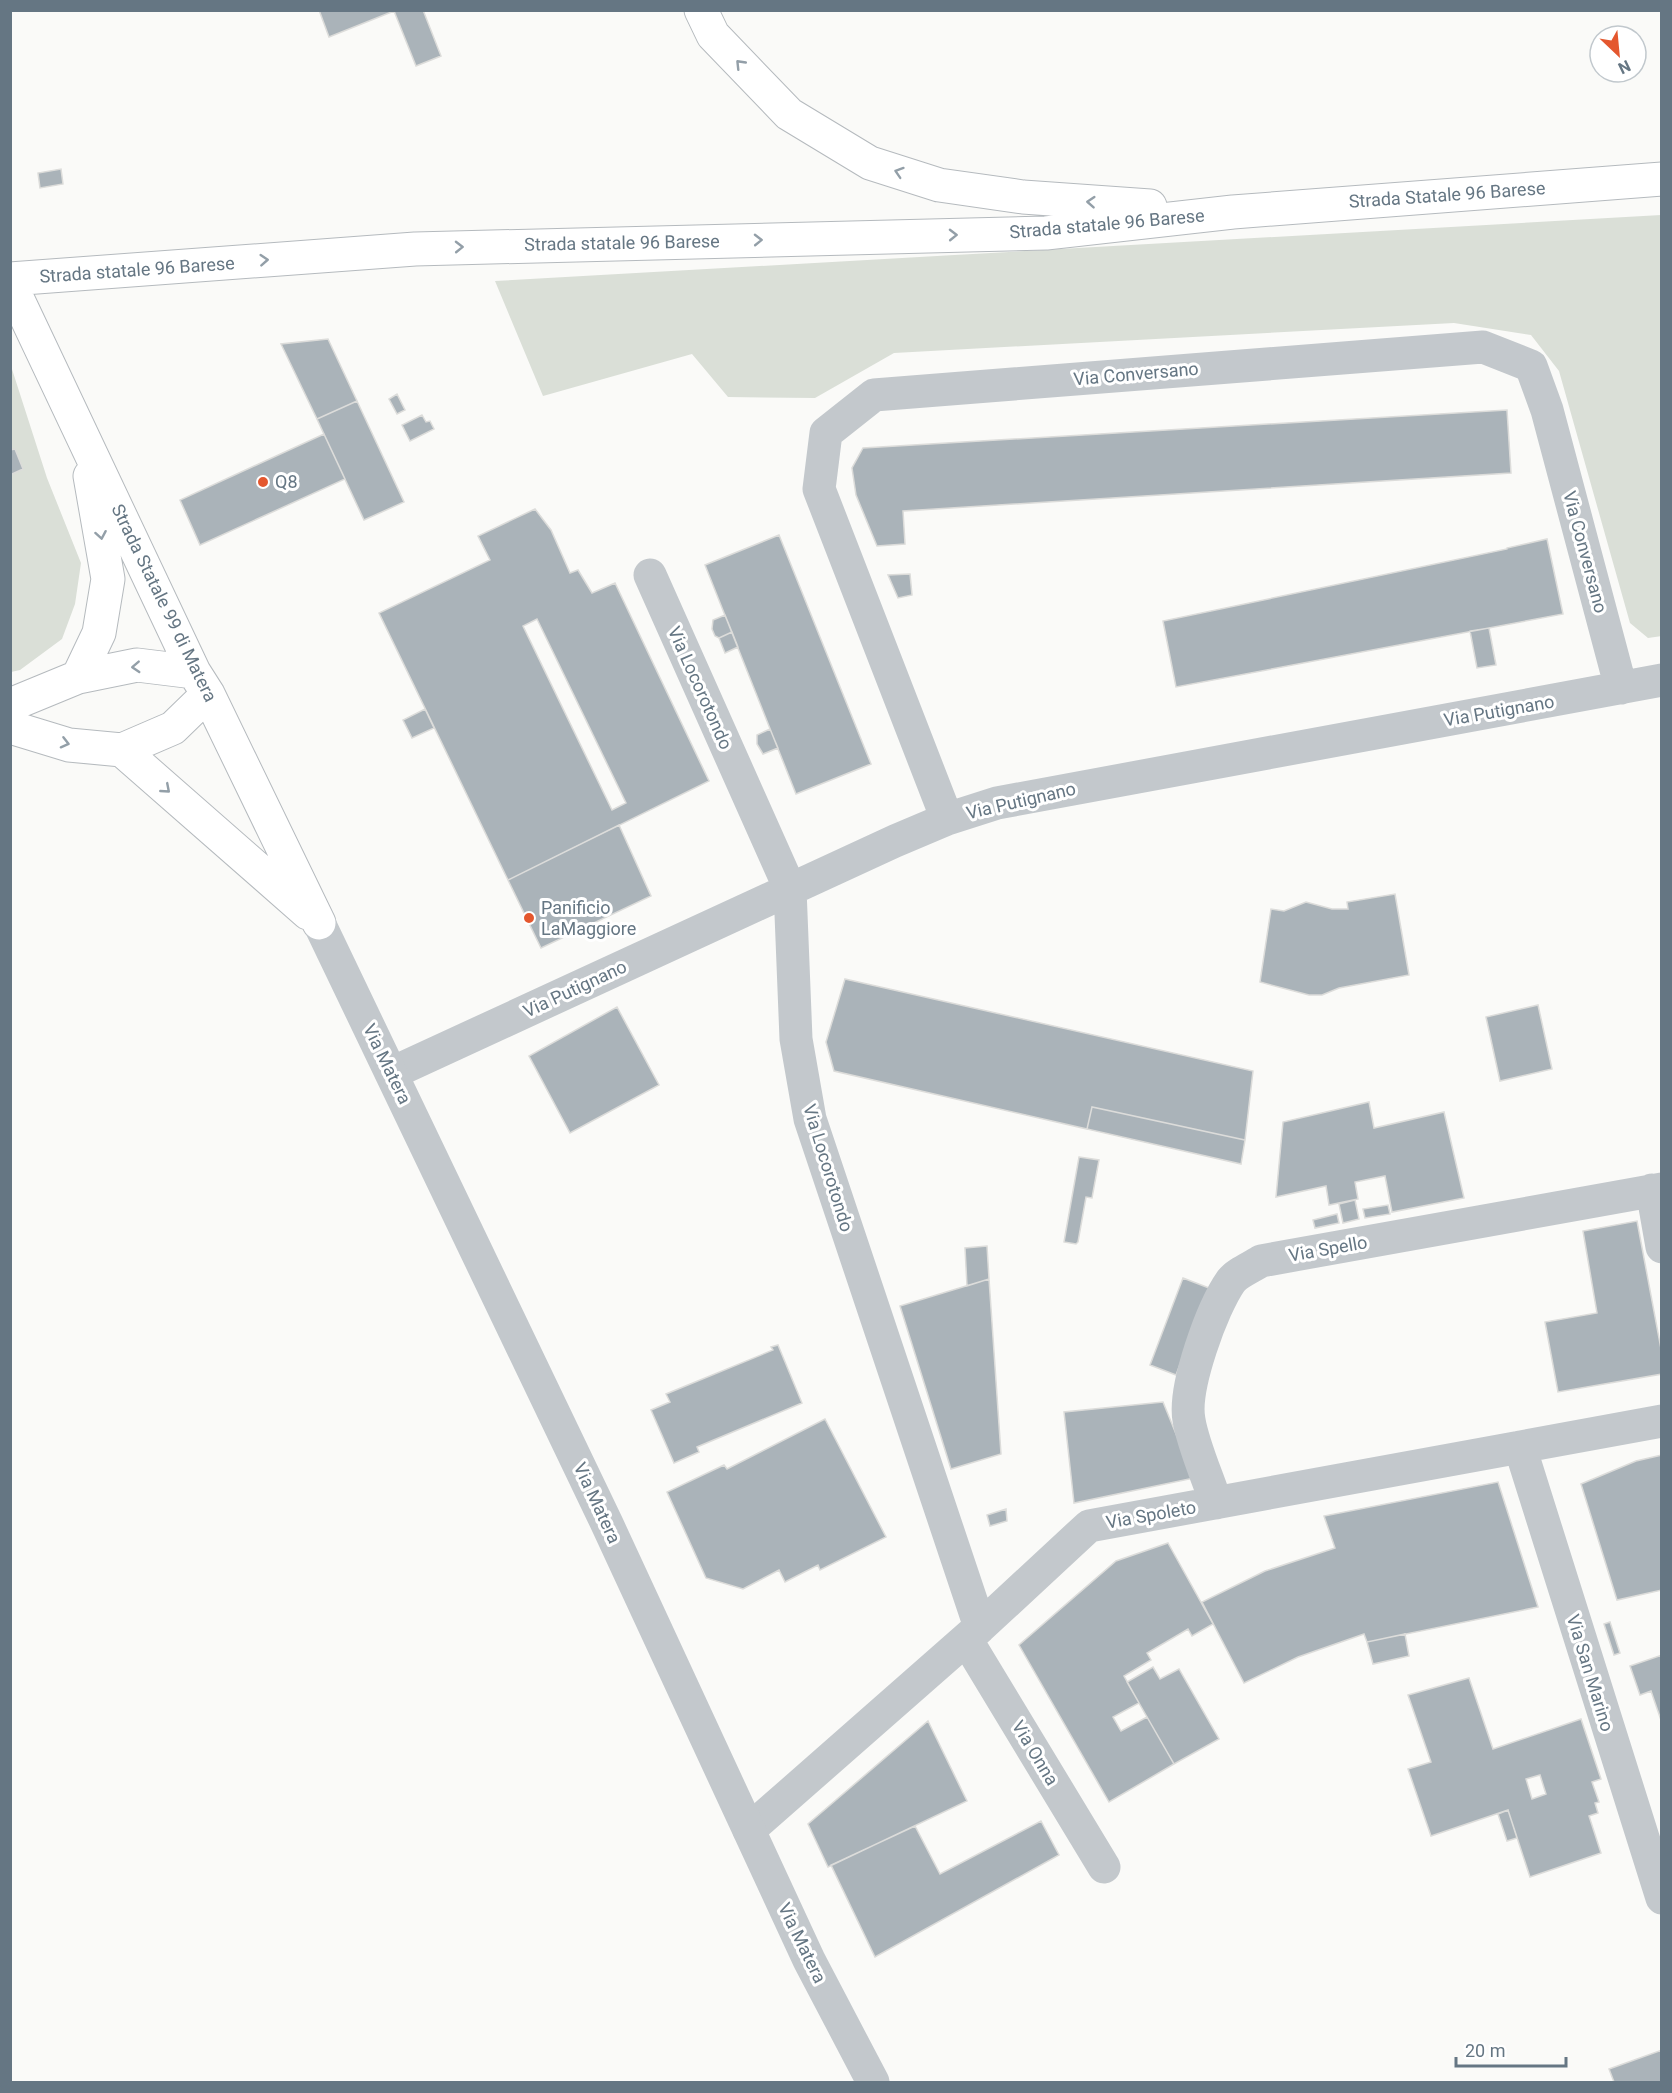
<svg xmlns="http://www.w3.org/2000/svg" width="1672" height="2093" font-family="Roboto,sans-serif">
  <rect width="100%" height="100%" fill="#fafaf8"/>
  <path fill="#dadfd7" d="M1661 215 1662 636 1648 638 1630 623 1559 371 1531 335 1454 323 894 353 815 398 728 397 692 354 543 396 495 281Z
    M10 363 47 478 81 563 75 604 62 639 20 670 11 672Z"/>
  <path fill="#aab3b9" stroke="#dcdcda" stroke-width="1.5" fill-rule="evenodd" d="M319 10H423L441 56 416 66 394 11 329 37Z
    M61 169 63 184 40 188 38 173Z
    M328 339 357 401 317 419 281 344Z
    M397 394 405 410 397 414 389 399Z
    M357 401 404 502 364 520 317 419Z
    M1507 410 1511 473 903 511 905 544 877 546 856 495 852 468 863 448Z
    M422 415 426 422 430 421 434 429 410 441 402 425Z
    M324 434 345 479 200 545 180 500Z
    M15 449 23 469 10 475V450Z
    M535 509 551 530 570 573 578 570 592 593 615 583 709 781 508 880 379 613 490 560 478 536ZM537 619 626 803 612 810 523 626Z
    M779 535 871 764 796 794 705 565Z
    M1547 539 1563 614 1176 687 1163 621 1507 549V548Z
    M910 574 912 595 898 598 888 575Z
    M725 615 732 632 719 638 715 636 712 629 713 620Z
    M1489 628 1496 665 1477 668 1470 631Z
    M732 632 738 647 725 653 719 638Z
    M425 709 434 728 412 738 403 720Z
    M770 729 778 748 763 754 757 744V735Z
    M619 825 651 896 541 948 508 880Z
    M1395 894 1409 975 1339 988 1322 995H1309L1260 982 1271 909 1284 911 1306 902 1332 909H1348L1347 902Z
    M845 979 1253 1071 1245 1140 1092 1107 1087 1129 834 1071 826 1042Z
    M1538 1005 1552 1069 1500 1081 1486 1017Z
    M617 1007 659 1085 570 1133 529 1056Z
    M1369 1102 1374 1128 1444 1112 1464 1198 1392 1212 1385 1176 1355 1182 1358 1199 1329 1205 1326 1186 1276 1197 1283 1122Z
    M1092 1107 1245 1140 1241 1164 1087 1129Z
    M1079 1157 1099 1160 1092 1198 1086 1197 1078 1242 1076 1244 1064 1242Z
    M1355 1200 1359 1219 1343 1223 1339 1204Z
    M1388 1205 1390 1214 1365 1218 1363 1209Z
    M1337 1214 1339 1223 1315 1228 1313 1220Z
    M1637 1221 1662 1354V1374L1558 1392 1545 1322 1597 1313 1583 1231Z
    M987 1246 989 1279 967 1286 965 1248Z
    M1183 1278 1209 1288 1176 1375 1150 1365Z
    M989 1279 1001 1454 951 1469 900 1306Z
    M778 1345 802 1403 697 1447 699 1452 674 1463 651 1410 670 1402 666 1394 773 1350 771 1347Z
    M1163 1402 1194 1478 1074 1503 1064 1412Z
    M825 1419 886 1537 820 1570 818 1565 785 1582 779 1570 743 1589 706 1578 667 1492 724 1465 727 1469Z
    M1662 1455V1590L1617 1600 1581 1484 1636 1461Z
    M1498 1482 1538 1607 1367 1642 1364 1634 1298 1657 1244 1683 1202 1602 1265 1571 1335 1548 1324 1516Z
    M1006 1509 1007 1521 990 1526 987 1515Z
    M1168 1543 1213 1624 1192 1636 1188 1629 1147 1653 1151 1660 1124 1676 1139 1703 1113 1717 1121 1731 1147 1717 1174 1764 1109 1802 1019 1645 1116 1561Z
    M1610 1622 1620 1653 1614 1655 1604 1624Z
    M1405 1634 1409 1656 1373 1664 1367 1642Z
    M1662 1655V1723L1651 1691 1640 1695 1630 1666Z
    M1153 1667 1160 1679 1179 1669 1219 1739 1174 1764 1127 1682Z
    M1469 1678 1493 1749 1581 1719 1601 1779 1592 1782 1599 1802 1595 1803 1598 1813 1589 1816 1601 1853 1530 1877 1508 1810 1431 1836 1408 1769 1431 1762 1408 1695ZM1540 1775 1546 1794 1532 1799 1526 1779Z
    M928 1721 967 1801 828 1867 808 1824Z
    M1508 1810 1517 1838 1507 1841 1498 1814Z
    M1041 1821 1059 1855 875 1957 831 1865 915 1826 940 1874Z
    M1662 2050V2082H1614L1609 2069Z"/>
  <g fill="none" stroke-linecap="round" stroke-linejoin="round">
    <g stroke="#b5babe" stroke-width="35">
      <path id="primary" d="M701 10 713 35 789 114 870 163 939 185 1023 197 1150 206
        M10 279 415 249 1046 233 1233 212 1662 179
        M10 283 194 672 208 694 319 923
        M78 677 99 633 108 579 90 476
        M10 705 78 677 137 665 194 672
        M10 727 69 745 122 750 173 728 208 694
        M122 750 308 913"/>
    </g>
    <path stroke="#c3c8cc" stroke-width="33" d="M650 575 790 889 796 1039 810 1119 980 1627
      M947 819 819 489 826 433 874 395 1483 347 1531 366 1547 410 1621 688
      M392 1073 895 841 947 819 997 803 1662 680
      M1652 1190 1662 1247
      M1520 1447 1662 1898
      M1216 1503C1208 1478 1193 1445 1189 1420 1183 1388 1212 1308 1231 1281 1237 1273 1252 1267 1261 1261L1662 1189
      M966 1639 1104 1867
      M749 1830 980 1627 1089 1526 1662 1421"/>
    <path stroke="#c3c8cc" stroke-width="33" d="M319 923 608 1526 809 1960 873 2082"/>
    <use href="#primary" stroke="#fff" stroke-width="33"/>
  </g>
  <defs><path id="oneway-chevron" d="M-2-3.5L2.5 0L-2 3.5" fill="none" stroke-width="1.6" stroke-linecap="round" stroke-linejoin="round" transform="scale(1.5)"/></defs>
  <g stroke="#939fa8">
    <use href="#oneway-chevron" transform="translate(740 64) rotate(-134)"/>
    <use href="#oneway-chevron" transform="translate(899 172) rotate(-162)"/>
    <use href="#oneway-chevron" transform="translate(1091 202) rotate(-176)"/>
    <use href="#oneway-chevron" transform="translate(953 235) rotate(-1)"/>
    <use href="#oneway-chevron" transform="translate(758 240) rotate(-1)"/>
    <use href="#oneway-chevron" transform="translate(459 247) rotate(-1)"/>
    <use href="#oneway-chevron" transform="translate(264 260) rotate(-4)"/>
    <use href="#oneway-chevron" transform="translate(101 535) rotate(80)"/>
    <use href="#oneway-chevron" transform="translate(136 667) rotate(177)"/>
    <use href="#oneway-chevron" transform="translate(65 743) rotate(14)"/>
    <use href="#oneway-chevron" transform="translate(166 789) rotate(41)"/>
  </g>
  <g fill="#e4572e" stroke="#fff" stroke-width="2">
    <circle cx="263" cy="482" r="6"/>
    <circle cx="529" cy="918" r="6"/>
  </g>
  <g text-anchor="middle" stroke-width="6" stroke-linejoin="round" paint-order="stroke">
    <g font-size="18" fill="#657683" stroke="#fff">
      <text transform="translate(1447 195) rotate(-4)" y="6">Strada Statale 96 Barese</text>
      <text transform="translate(1107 224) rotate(-5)" y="6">Strada statale 96 Barese</text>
      <text transform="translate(622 243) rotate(-1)" y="6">Strada statale 96 Barese</text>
      <text transform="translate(137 270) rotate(-4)" y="6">Strada statale 96 Barese</text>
      <text transform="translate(1136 374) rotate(-5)" y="6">Via Conversano</text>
      <text transform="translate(1585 552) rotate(75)" y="6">Via Conversano</text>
      <text transform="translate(164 603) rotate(64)" y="6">Strada Statale 99 di Matera</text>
      <text transform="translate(700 688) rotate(66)" y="6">Via Locorotondo</text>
      <text transform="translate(1499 711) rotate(-10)" y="6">Via Putignano</text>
      <text transform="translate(1021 801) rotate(-13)" y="6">Via Putignano</text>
      <text transform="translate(575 989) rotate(-25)" y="6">Via Putignano</text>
      <text transform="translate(387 1064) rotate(64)" y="6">Via Matera</text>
      <text transform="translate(828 1168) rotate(73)" y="6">Via Locorotondo</text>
      <text transform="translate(1328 1249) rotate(-10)" y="6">Via Spello</text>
      <text transform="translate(597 1503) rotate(65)" y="6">Via Matera</text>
      <text transform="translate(1151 1515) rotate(-10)" y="6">Via Spoleto</text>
      <text transform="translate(1590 1673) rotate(73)" y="6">Via San Marino</text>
      <text transform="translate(1035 1753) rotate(59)" y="6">Via Onna</text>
      <text transform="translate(802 1943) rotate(64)" y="6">Via Matera</text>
    </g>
    <g font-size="18" fill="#657683" stroke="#fff" text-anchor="start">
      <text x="275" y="488">Q8</text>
      <text x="541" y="914">Panificio<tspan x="541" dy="21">LaMaggiore</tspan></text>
    </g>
  </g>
  <rect width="1672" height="2093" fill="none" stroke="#657683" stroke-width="24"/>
  <g transform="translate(1618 54) rotate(154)"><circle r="28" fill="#ffffff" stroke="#c1c8cd" stroke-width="1.5"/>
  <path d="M0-4.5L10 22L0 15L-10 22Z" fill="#e4572e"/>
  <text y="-9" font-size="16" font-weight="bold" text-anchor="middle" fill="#657683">N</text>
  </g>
  <path d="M1456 2057v9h110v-9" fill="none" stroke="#657683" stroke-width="3"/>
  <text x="1465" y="2057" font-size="18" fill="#657683" stroke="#ffffff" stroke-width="4.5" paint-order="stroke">20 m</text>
</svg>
